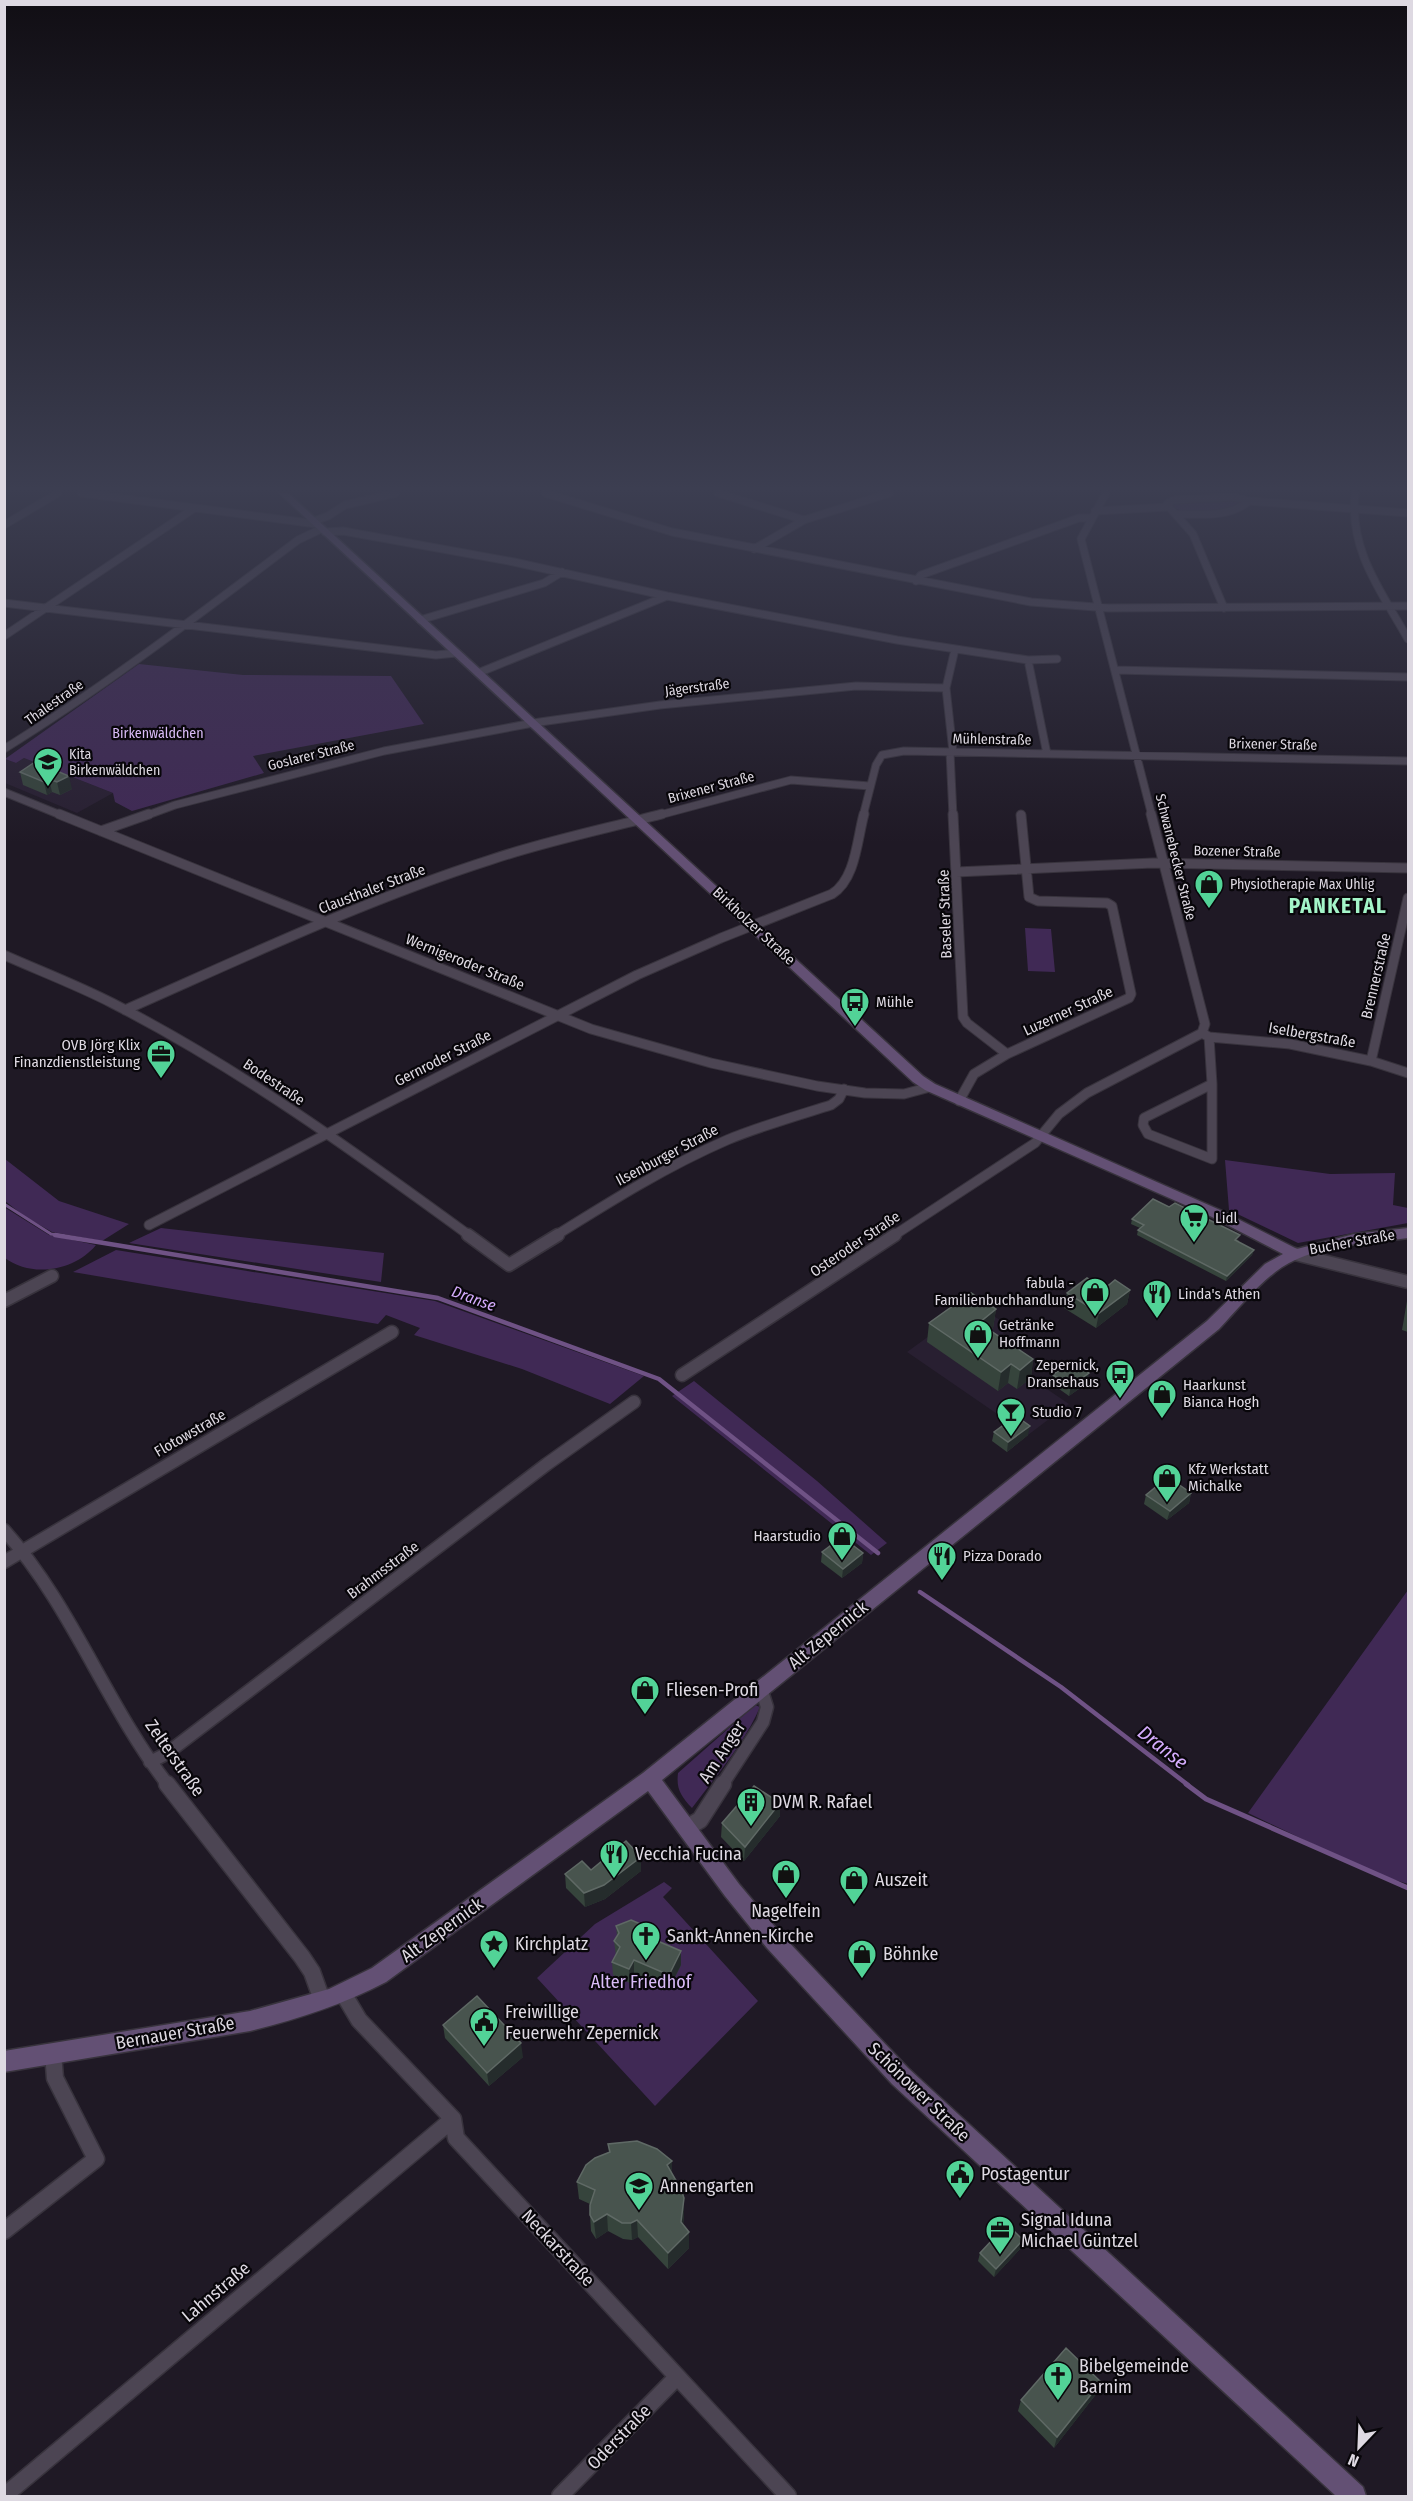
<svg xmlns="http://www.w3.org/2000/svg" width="1413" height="2501" font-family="'Fira Sans Condensed',sans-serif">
  <rect width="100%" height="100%" fill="#1f1925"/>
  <path fill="#281f31" d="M24 758 113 793 77 813 5 783 4 759 16 763Z
    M973 1304 1012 1327 985 1347 1069 1404 1028 1435 907 1352Z"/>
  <path fill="#402955" d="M1219 498 1241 503C1231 511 1183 515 1173 507L1175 503Z
    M139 664 243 675 391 676 424 724 253 756 264 773 132 811 115 802 113 793 24 758 16 763 5 759Z
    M1025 928 1051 929 1055 972 1028 971Z
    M5 1159 59 1201 129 1224 102 1241 52 1232 24 1216 5 1201Z
    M1225 1160 1330 1174 1395 1173 1393 1205 1408 1208V1223L1298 1243 1229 1210Z
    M4 1207 49 1235 96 1245C75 1271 31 1278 5 1258Z
    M161 1228 384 1253 381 1282 129 1243Z
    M116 1250 435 1301 644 1376 610 1404 522 1369 414 1335 420 1328 386 1315 378 1324 73 1272Z
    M694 1381 817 1481 887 1543 871 1555 672 1396Z
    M1408 1590V1884L1376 1874 1248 1813Z
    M755 1705 760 1707C744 1744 716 1776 692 1808 681 1796 676 1789 678 1773Z
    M664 1882 672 1888 663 1897 758 2001 655 2106 537 1978 595 1924Z"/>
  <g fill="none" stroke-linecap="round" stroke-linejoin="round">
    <path stroke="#6f5285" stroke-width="3" d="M4 1204 51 1234 64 1236"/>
    <path stroke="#6f5285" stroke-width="4.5" d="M55 1235 438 1298 659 1379 878 1553
      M920 1592 1061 1687 1188 1785"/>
    <path stroke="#6f5285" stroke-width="5" d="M1186 1784 1206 1799 1408 1888"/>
    <g stroke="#38333d" stroke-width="9">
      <path id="street-far3" d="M81 493 317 524
        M545 493 672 532 1031 602 1108 608 1408 606
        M718 493 804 520
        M1106 493 1081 539 1152 816
        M1355 493C1349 551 1381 591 1408 639
        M1169 507 1193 534 1224 608
        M1095 511 1169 507 1167 504 1174 500 1233 497 1249 501 1408 513
        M1177 514C1201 514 1229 518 1249 501
        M314 521 328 516 345 505 396 493
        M4 525 58 493
        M325 532 343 531 514 562 667 596 897 640 1028 660 1057 659
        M754 549 804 520 890 493
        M916 581 921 575 1079 518H1090
        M4 603 436 655 456 653
        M420 620 544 583 562 572
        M4 636 193 509
        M1028 660 1047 754
        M1115 670 1408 677
        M478 673 667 596
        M4 749C106 686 202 612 298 540L321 529
        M950 752 953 816
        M953 752 946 688 955 649
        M4 792 63 816
        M145 816 175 805 384 751 533 723 660 705 856 686 946 688
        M656 816 791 780 870 786
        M863 816 876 765 882 755 904 751 1408 761"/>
    </g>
    <g stroke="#38333d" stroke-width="11">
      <path id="street-far2" d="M59 814 591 1029 711 1063 817 1086 865 1093 904 1094 930 1087
        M953 814 963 1017 967 1023 1007 1054
        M1151 814 1205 1024 1202 1033
        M101 831 149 814
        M956 872 1153 863 1408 868
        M4 955C40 971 77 985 112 1003 239 1068 355 1152 470 1236
        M125 1010C245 957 365 900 490 860 546 841 605 829 662 814
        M1202 1033 1209 1037 1212 1084
        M1209 1037 1290 1044 1371 1061 1408 1073
        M1371 1061 1408 898
        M1212 1084V1159L1148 1134 1143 1125 1144 1118Z
        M959 1101 974 1074 1007 1054 1129 998 1131 994 1112 906 1107 903 1038 901 1029 897 1021 815
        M149 1225 637 975 721 938 832 894C856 879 857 839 864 814
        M555 1236C611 1201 667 1166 727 1140 761 1126 796 1116 831 1105L839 1099 844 1089
        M893 1236 1035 1143 1059 1114 1087 1093 1202 1033"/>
    </g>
    <g stroke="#38333d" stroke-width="15">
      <path id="street-far1" d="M468 1235 509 1265 558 1235
        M1295 1254 1408 1282
        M4 1301 52 1276
        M682 1375 895 1235
        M4 1530C72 1606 106 1705 168 1785
        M4 1562 392 1332
        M150 1762 166 1754 547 1464 634 1402
        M722 1785 763 1722 767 1707 761 1688"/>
    </g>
    <g stroke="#38333d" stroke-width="19">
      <path id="street" d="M167 1784 302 1957 312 1972 322 2000
        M688 1827 700 1820 723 1784
        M343 1993 359 2020 453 2119 456 2138 788 2496
        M4 2231 96 2159 55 2078 53 2053
        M4 2496 453 2119
        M560 2496 677 2377"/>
    </g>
    <g stroke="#38333d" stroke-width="3">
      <path id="secondary" d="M279 493H288L923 1076 935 1084 1220 1210 1297 1249 1354 1234 1408 1228V1238C1367 1243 1308 1245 1274 1273 1254 1289 1237 1310 1219 1329L662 1780 739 1884 781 1934 908 2068 1363 2487 1366 2496H1336L892 2084 767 1948 725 1896 648 1791 386 1982C342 2005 298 2019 250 2031L4 2072V2051L250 2011 329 1989 372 1968 643 1773 1207 1321 1265 1264 1283 1254 1210 1216 925 1090 913 1082Z"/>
    </g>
    <use href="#street-far3" stroke="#4c4553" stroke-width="7"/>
    <use href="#street-far2" stroke="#4c4553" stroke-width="9"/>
    <use href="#street-far1" stroke="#4c4553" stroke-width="12"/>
    <use href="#street" stroke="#4c4553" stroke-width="16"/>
    <use href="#secondary" fill="#635074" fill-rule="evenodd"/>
  </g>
  <path fill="#36443c" d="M35 762 72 789 60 795 52 792 47 795 23 785 20 772Z
    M1132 1219 1239 1240 1237 1242 1254 1250 1252 1255 1226 1281 1137 1235 1138 1230 1140 1228 1131 1224Z
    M1104 1289 1130 1290 1127 1304 1096 1328 1064 1308 1067 1293Z
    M1408 1295V1332L1402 1330Z
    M996 1309 993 1328 990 1330 1033 1359 1031 1378 1017 1389 1008 1383 998 1391 927 1342 929 1323Z
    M1053 1375 1087 1383 1069 1396 1052 1384Z
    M994 1432 1028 1435 1007 1452 992 1441Z
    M1191 1493 1189 1503 1167 1520 1144 1504 1146 1495Z
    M822 1552 863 1553 862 1563 842 1578 821 1562Z
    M780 1803V1816L744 1861 721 1837 722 1823Z
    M591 1870 641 1871 605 1899 585 1907 566 1888 565 1874Z
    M616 1926 651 1938 681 1951V1965L669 1989 634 1974 630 1983 613 1975 612 1962 616 1956 614 1941 617 1936Z
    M443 2025 523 2057 489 2086 445 2038Z
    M608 2144 672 2161V2175L684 2198V2215L683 2224 689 2232V2248L668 2269 638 2237 632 2240 623 2239 608 2231 596 2239 591 2231 590 2215V2204L579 2199 577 2182 609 2153Z
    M1023 2240 1021 2248 994 2277 978 2261 980 2253Z
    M1097 2393 1054 2448 1018 2411 1021 2400Z"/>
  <path fill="#252c2c" d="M69 776 72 789 60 795 57 782Z
    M49 779 52 792 47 795 44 782Z
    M1254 1250 1252 1255 1226 1281 1227 1276Z
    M1130 1290 1127 1304 1096 1328 1099 1313Z
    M996 1309 993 1328 976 1342 979 1323Z
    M1033 1359 1031 1378 1017 1389 1020 1370Z
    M1011 1364 1008 1383 998 1391 1001 1372Z
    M1089 1373 1087 1383 1069 1396 1071 1386Z
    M1030 1426 1028 1435 1007 1452 1008 1442Z
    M1191 1493 1189 1503 1167 1520 1170 1511Z
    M863 1553 862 1563 842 1578 843 1569Z
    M780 1803V1816L744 1861 745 1847Z
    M641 1857V1871L605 1899 585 1907 584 1893Z
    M650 1928 651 1941 646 1936Z
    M681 1951V1965L669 1989V1975Z
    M634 1960V1974L630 1983 629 1969Z
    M521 2043 523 2057 489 2086 487 2073Z
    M672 2161V2177L667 2165Z
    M684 2198V2215L682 2238 681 2222Z
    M607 2214 608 2231 596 2239 594 2222Z
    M637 2220 638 2237 632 2240 631 2223Z
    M689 2232V2248L668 2269V2253Z
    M1023 2240 1021 2248 994 2277 996 2269Z
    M1101 2382 1097 2393 1054 2448 1057 2437Z"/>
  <path fill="#48544e" stroke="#5f6965" stroke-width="1.5" d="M35 762 69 776 57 782 49 779 44 782 20 772Z
    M1153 1199 1169 1207 1175 1203 1240 1235 1235 1240 1254 1250 1227 1276 1138 1230 1144 1225 1132 1219Z
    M1087 1278 1104 1289 1115 1280 1130 1290 1099 1313 1067 1293Z
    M971 1293 996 1309 979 1323 1033 1359 1020 1370 1011 1364 1001 1372 929 1323Z
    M1071 1361 1089 1373 1071 1386 1053 1375Z
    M1016 1416 1030 1426 1008 1442 994 1432Z
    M1168 1477 1191 1493 1170 1511 1146 1495Z
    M842 1537 863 1553 843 1569 822 1552Z
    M754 1786 780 1803 745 1847 722 1823Z
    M626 1841 641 1857 604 1885 584 1893 565 1874 582 1861 591 1870Z
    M631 1920 650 1928 646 1936 681 1951 669 1975 634 1960 629 1969 612 1962 620 1947 614 1941 619 1933 616 1926Z
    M477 1996 521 2043 487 2073 443 2025Z
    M637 2141 657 2149 672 2161 667 2165 681 2189 684 2198 681 2222 689 2232 668 2253 637 2220 631 2223H622L607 2214 594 2222 590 2215V2205L595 2190 577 2182 586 2165 595 2158 610 2152 608 2144Z
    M1007 2224 1023 2240 996 2269 980 2253Z
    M1066 2348 1101 2382 1057 2437 1021 2400Z"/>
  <linearGradient id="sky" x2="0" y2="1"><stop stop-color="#110e14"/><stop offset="0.58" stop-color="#3c3e51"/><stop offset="1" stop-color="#3c3e51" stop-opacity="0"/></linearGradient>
  <rect width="1413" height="843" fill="url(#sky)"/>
  <defs>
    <g id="school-pin" transform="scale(1.5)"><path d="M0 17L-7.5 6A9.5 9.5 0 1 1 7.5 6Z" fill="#52d397" stroke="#08060a"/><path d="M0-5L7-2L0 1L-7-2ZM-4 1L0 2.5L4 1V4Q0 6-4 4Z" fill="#111"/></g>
    <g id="shop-pin" transform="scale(1.5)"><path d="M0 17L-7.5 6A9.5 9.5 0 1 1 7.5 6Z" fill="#52d397" stroke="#08060a"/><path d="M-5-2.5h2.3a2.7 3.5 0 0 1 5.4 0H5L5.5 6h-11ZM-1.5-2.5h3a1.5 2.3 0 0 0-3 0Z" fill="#111"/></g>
    <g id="bus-pin" transform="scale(1.5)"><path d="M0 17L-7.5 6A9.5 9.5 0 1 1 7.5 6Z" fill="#52d397" stroke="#08060a"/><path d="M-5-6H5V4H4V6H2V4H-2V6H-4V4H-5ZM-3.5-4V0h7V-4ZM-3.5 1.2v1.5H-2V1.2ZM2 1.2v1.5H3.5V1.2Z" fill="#111"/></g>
    <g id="office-pin" transform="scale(1.5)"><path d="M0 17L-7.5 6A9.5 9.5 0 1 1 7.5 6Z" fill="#52d397" stroke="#08060a"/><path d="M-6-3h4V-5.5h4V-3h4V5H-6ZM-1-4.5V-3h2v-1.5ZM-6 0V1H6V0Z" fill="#111"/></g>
    <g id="supermarket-pin" transform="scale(1.5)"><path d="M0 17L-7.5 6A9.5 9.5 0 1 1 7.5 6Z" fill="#52d397" stroke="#08060a"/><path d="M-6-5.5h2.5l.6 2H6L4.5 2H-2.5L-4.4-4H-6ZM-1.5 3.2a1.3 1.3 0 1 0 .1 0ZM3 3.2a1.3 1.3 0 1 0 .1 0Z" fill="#111"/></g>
    <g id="restaurant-pin" transform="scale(1.5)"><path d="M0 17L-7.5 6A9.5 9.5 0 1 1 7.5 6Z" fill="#52d397" stroke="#08060a"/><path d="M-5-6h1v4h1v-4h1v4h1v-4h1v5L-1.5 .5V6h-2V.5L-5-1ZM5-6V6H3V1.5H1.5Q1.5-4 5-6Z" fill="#111"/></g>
    <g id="bar-pin" transform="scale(1.5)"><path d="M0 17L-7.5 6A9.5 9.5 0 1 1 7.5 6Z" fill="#52d397" stroke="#08060a"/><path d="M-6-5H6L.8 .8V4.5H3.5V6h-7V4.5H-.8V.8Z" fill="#111"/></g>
    <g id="building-pin" transform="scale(1.5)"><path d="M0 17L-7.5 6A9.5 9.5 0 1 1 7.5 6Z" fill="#52d397" stroke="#08060a"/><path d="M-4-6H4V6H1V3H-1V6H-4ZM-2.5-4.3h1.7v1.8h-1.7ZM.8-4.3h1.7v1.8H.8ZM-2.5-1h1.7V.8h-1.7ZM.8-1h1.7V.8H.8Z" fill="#111"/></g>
    <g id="church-pin" transform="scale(1.5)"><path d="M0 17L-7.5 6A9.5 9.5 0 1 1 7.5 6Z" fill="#52d397" stroke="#08060a"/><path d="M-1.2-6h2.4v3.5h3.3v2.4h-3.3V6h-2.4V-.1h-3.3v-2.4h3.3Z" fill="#111"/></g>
    <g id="sight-pin" transform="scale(1.5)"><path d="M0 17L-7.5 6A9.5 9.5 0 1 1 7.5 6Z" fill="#52d397" stroke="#08060a"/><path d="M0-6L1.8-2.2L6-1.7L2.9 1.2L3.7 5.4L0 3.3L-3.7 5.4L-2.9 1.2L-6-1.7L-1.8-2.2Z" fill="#111"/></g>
    <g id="civic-pin" transform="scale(1.5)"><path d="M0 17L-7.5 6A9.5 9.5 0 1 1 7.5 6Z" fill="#52d397" stroke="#08060a"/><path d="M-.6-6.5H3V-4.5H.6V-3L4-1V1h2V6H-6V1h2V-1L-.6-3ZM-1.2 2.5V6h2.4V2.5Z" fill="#111"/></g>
  </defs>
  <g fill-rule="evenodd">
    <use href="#school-pin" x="48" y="762"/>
    <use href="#shop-pin" x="1209" y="884"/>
    <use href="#bus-pin" x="855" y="1002"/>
    <use href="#office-pin" x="161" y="1054"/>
    <use href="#supermarket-pin" x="1194" y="1218"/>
    <use href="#shop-pin" x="1095" y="1292"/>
    <use href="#restaurant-pin" x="1157" y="1294"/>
    <use href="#shop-pin" x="978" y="1334"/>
    <use href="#bus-pin" x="1120" y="1374"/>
    <use href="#shop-pin" x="1162" y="1394"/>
    <use href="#bar-pin" x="1011" y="1412"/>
    <use href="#shop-pin" x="1167" y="1478"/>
    <use href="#shop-pin" x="842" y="1536"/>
    <use href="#restaurant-pin" x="942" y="1556"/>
    <use href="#shop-pin" x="645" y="1690"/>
    <use href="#building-pin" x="751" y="1802"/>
    <use href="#restaurant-pin" x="614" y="1854"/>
    <use href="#shop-pin" x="786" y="1874"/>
    <use href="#shop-pin" x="854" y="1880"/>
    <use href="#church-pin" x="646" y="1936"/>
    <use href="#sight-pin" x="494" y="1944"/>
    <use href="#shop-pin" x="862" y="1954"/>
    <use href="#civic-pin" x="484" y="2022"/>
    <use href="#civic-pin" x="960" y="2174"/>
    <use href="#school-pin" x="639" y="2186"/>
    <use href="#office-pin" x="1000" y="2230"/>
    <use href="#church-pin" x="1058" y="2376"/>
  </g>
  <g text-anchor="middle" stroke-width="4.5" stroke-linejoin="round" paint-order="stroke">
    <g font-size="14" fill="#ded9e2" stroke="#08060a">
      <text transform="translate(697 687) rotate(-7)" y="5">Jägerstraße</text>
      <text transform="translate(54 702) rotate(-35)" y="5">Thalestraße</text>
      <text transform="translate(992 739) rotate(1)" y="5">Mühlenstraße</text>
      <text transform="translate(1273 744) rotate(1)" y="5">Brixener Straße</text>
      <text transform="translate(311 755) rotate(-14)" y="5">Goslarer Straße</text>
      <text transform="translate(711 787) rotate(-15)" y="5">Brixener Straße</text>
      <text transform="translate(1237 851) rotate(1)" y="5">Bozener Straße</text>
      <text transform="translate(1176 857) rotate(76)" y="5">Schwanebecker Straße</text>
    </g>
    <g font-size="14" fill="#dabcf8" stroke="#08060a">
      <text x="158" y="738">Birkenwäldchen</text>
    </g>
    <g font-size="14" fill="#ded9e2" stroke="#08060a" text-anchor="start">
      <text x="69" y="759">Kita<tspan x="69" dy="16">Birkenwäldchen</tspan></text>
      <text x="1230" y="889">Physiotherapie Max Uhlig</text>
    </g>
    <g font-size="15" fill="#ded9e2" stroke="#08060a">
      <text transform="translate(372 889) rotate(-21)" y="5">Clausthaler Straße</text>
      <text transform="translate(945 914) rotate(-92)" y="5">Baseler Straße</text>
      <text transform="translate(754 926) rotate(43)" y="5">Birkholzer Straße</text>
      <text transform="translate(465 962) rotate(22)" y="5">Wernigeroder Straße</text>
      <text transform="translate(1376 976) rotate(-77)" y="5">Brennerstraße</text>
      <text transform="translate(1068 1011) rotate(-25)" y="5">Luzerner Straße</text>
      <text transform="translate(1312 1035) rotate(10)" y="5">Iselbergstraße</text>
      <text transform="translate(443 1058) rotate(-27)" y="5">Gernroder Straße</text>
      <text transform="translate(274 1082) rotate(34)" y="5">Bodestraße</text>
      <text transform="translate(667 1155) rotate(-28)" y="5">Ilsenburger Straße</text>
      <text transform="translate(1352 1242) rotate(-10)" y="5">Bucher Straße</text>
      <text transform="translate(855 1244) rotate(-34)" y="5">Osteroder Straße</text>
      <text transform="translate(190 1433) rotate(-30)" y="5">Flotowstraße</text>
      <text transform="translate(383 1570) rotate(-37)" y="5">Brahmsstraße</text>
    </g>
    <g font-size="15" fill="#ded9e2" stroke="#08060a" text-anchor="start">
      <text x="876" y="1007">Mühle</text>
      <text x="140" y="1050" text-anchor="end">OVB Jörg Klix<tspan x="140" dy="17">Finanzdienstleistung</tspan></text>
      <text x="1215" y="1223">Lidl</text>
      <text x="1074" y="1288" text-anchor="end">fabula -<tspan x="1074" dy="17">Familienbuchhandlung</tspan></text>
      <text x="1178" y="1299">Linda's Athen</text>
      <text x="999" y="1330">Getränke<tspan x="999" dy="17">Hoffmann</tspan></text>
      <text x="1099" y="1370" text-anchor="end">Zepernick,<tspan x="1099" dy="17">Dransehaus</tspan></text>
      <text x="1183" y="1390">Haarkunst<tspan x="1183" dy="17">Bianca Hogh</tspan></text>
      <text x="1032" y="1417">Studio 7</text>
      <text x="1188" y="1474">Kfz Werkstatt<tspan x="1188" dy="17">Michalke</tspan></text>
      <text x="821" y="1541" text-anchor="end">Haarstudio</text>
      <text x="963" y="1561">Pizza Dorado</text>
    </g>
    <g font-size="16" font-style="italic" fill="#d5acfd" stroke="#08060a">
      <text transform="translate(474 1298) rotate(20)" y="6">Dranse</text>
    </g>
    <g font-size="18" fill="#ded9e2" stroke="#08060a">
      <text transform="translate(828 1635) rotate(-39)" y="6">Alt Zepernick</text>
      <text transform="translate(722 1752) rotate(-57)" y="6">Am Anger</text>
      <text transform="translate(175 1758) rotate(55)" y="6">Zelterstraße</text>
      <text transform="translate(442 1930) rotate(-36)" y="6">Alt Zepernick</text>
      <text transform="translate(175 2033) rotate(-10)" y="6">Bernauer Straße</text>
      <text transform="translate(919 2092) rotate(44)" y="6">Schönower Straße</text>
      <text transform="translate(558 2248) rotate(47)" y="6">Neckarstraße</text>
      <text transform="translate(216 2292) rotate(-40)" y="6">Lahnstraße</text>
      <text transform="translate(619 2437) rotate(-46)" y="6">Oderstraße</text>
    </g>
    <g font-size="18" fill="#ded9e2" stroke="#08060a" text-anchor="start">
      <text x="666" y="1696">Fliesen-Profi</text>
      <text x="772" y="1808">DVM R. Rafael</text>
      <text x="635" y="1860">Vecchia Fucina</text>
      <text x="875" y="1886">Auszeit</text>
      <text x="786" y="1917" text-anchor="middle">Nagelfein</text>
      <text x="667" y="1942">Sankt-Annen-Kirche</text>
      <text x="515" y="1950">Kirchplatz</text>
      <text x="883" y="1960">Böhnke</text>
      <text x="505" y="2018">Freiwillige<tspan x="505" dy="21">Feuerwehr Zepernick</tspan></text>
      <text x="981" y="2180">Postagentur</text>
      <text x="660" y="2192">Annengarten</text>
      <text x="1021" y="2226">Signal Iduna<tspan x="1021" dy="21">Michael Güntzel</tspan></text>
      <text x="1079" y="2372">Bibelgemeinde<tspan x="1079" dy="21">Barnim</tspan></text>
    </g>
    <g font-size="18" fill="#dabcf8" stroke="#08060a">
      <text x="641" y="1988">Alter Friedhof</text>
    </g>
    <g font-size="20" font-style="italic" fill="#d5acfd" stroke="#08060a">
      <text transform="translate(1163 1747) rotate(38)" y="7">Dranse</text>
    </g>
    <g font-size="21" font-weight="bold" letter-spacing="1.5" fill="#a4f5c9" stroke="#08060a">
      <text x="1338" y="913">PANKETAL</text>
    </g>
  </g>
  <rect width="1413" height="2501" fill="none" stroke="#ded9e2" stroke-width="12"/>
  <g transform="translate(1359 2447) rotate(203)" stroke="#08060a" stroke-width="4.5" paint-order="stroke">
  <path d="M0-4.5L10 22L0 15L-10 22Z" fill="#ded9e2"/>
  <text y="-9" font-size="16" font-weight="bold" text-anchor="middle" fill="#ded9e2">N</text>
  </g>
</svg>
